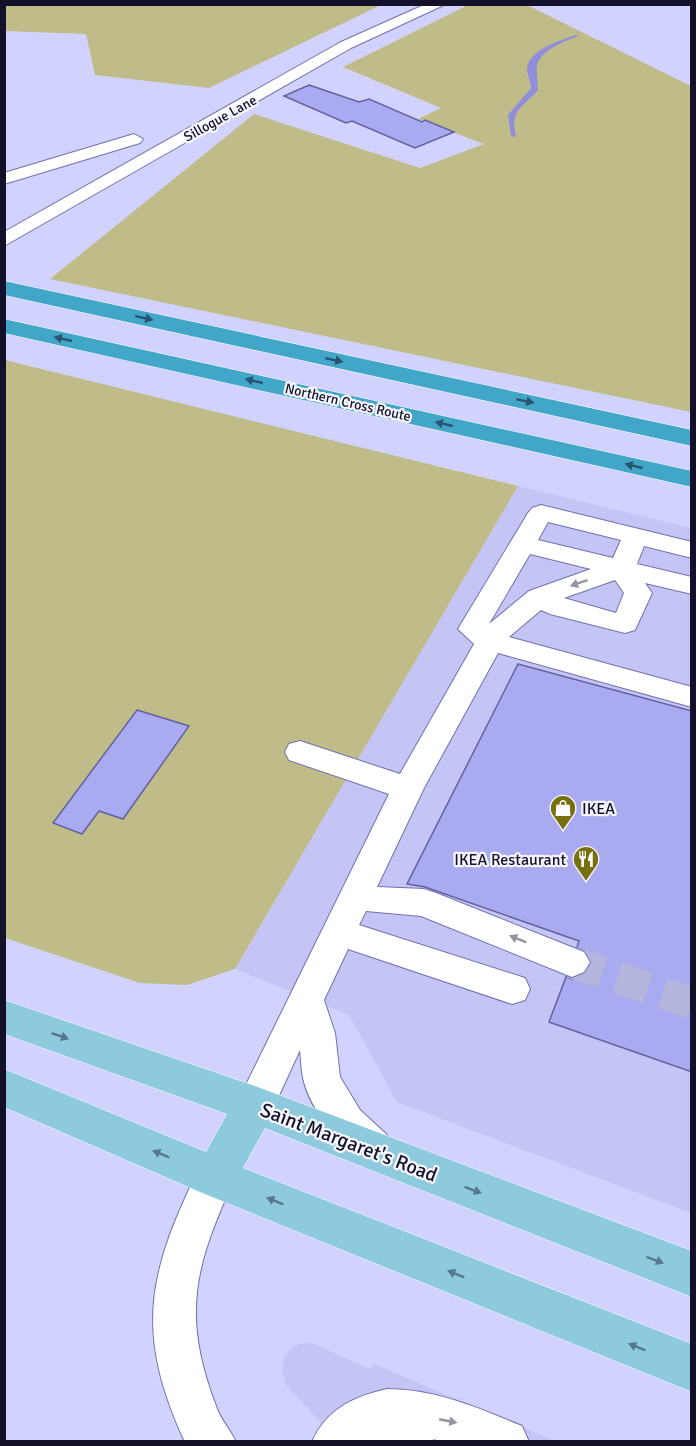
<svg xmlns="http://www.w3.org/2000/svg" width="696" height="1446" font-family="Signika,sans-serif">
  <rect width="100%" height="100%" fill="#d1d3fe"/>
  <path fill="#c4c5f4" d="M518 486 691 528V1213L397 1102 349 1015 235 969Z
    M303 1343H312L370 1369 374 1364 555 1441H338L286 1385 282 1371 284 1357 293 1347Z"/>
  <path fill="#c0bc8a" d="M5 4H381V5L209 88 95 75 86 34 5 31Z
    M468 5H527L691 86V412L50 279 254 114 420 168 484 144 418 119 441 108 343 67Z
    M5 360 518 486 235 969 187 985 140 983 5 938Z"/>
  <path fill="#908eda" d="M575 35 579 36C565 41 540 50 537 66 536 73 538 83 538 90 521 110 510 109 516 137L511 136 508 115 531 88C531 82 527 75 527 69 529 49 560 41 575 35Z"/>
  <path fill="#aaaaf0" stroke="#6361a1" stroke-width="1.5" d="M309 85 359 102 369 99 422 122 425 120 454 132 415 148 352 121 346 123 284 96Z
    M518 664 692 711V1072L549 1022 566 977 573 979 585 974 592 963 586 951 577 947 579 941 425 887 407 884Z
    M137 710 189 726 123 819 99 811 82 834 53 823Z"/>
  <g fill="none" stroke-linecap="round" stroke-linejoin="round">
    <path stroke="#b4b6de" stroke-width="32" stroke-dasharray="32 16" stroke-linecap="butt" d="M572 962 692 1003"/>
    <g stroke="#7170b0" stroke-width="2">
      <path id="minor" d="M426 4H446L351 48 4 246V232L341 42Z
        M134 134 143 139 140 143 4 184V173Z
        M541 505 692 542V558L644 546 637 564 692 577V594L645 583 652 593 635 630 625 633 550 614 541 610 509 637 692 687V707L498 653 424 788 377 887 424 889 436 893 584 952 590 962 584 972 572 977 421 916 366 911 359 925 525 978 530 989 525 1000 512 1004 348 949 324 1000 335 1033 340 1077 360 1110 386 1134 392 1147 386 1160 372 1165C344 1154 309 1108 303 1078 301 1069 301 1059 300 1050L269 1117 255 1122 241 1117 236 1105 389 794 289 760 285 752 289 744 300 741 400 774 474 644 458 629 528 513 532 508ZM548 522 621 540 613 558 538 540ZM530 554 591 569 529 591 489 624ZM615 580 624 593 616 613 564 598Z
        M215 1158 229 1164 235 1177C196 1264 180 1312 216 1406 220 1419 230 1429 236 1442H185C133 1329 149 1271 201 1164Z
        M387 1389C435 1389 479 1408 522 1426L529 1442H444L433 1439 435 1442H312C326 1409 355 1396 387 1389Z"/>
    </g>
    <g stroke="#fff" stroke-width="1">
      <path id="major" d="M4 1000 255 1086 692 1251V1297L265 1128 243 1168 692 1344V1392L200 1192 4 1107V1069L206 1152 227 1114 4 1034Z"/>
    </g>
    <g stroke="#fff" stroke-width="1">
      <path id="highway" d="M4 281 692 430V446L4 295Z
        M4 319 692 471V487L4 333Z"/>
    </g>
    <use href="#minor" fill="#fff" fill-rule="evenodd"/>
    <use href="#major" fill="#8dcade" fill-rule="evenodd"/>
    <use href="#highway" fill="#41a6c8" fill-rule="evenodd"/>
  </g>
  <defs><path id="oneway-solid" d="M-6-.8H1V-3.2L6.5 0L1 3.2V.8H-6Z" transform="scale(1.5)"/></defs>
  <g fill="#285471">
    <use href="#oneway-solid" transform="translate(144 318) rotate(12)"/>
    <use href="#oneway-solid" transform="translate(63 339) rotate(-167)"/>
    <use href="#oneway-solid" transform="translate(334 360) rotate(12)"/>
    <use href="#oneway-solid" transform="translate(254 381) rotate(-167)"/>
    <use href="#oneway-solid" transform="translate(525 401) rotate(12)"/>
    <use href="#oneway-solid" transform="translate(444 424) rotate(-167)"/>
    <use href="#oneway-solid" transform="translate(634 466) rotate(-167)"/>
  </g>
  <g fill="#95949f">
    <use href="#oneway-solid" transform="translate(579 583) rotate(161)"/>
    <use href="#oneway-solid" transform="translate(518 939) rotate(-158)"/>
    <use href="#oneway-solid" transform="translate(448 1421) rotate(11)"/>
  </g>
  <g fill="#56778d">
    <use href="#oneway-solid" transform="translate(60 1036) rotate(19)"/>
    <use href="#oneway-solid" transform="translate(161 1154) rotate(-157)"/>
    <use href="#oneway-solid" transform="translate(473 1190) rotate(21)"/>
    <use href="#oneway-solid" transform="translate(275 1201) rotate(-158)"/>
    <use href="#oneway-solid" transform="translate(655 1260) rotate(21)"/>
    <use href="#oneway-solid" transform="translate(456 1274) rotate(-158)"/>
    <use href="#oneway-solid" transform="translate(637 1347) rotate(-158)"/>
  </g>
  <defs>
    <g id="shop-pin" transform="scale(1.35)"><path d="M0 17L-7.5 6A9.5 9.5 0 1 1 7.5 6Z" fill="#786f0e" stroke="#f7f7ff"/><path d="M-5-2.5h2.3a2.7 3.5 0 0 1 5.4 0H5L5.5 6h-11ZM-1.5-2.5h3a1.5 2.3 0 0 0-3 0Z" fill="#fff"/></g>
    <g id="restaurant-pin" transform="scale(1.35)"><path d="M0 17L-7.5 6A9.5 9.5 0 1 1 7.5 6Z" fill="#786f0e" stroke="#f7f7ff"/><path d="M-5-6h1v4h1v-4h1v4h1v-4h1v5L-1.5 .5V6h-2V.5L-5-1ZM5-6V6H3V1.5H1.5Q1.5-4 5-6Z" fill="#fff"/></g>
  </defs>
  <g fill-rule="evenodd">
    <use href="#shop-pin" x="563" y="808"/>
    <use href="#restaurant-pin" x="586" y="859"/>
  </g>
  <g text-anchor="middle" stroke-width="4.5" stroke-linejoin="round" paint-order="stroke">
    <g font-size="14" fill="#13112a" stroke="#f7f7ff">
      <text transform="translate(220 118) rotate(-29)" y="5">Sillogue Lane</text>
      <text transform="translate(348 402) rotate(13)" y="5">Northern Cross Route</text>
    </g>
    <g font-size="16" fill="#13112a" stroke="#f7f7ff" text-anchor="start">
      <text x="582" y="814">IKEA</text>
      <text x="566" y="865" text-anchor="end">IKEA Restaurant</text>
    </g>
    <g font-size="20" fill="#13112a" stroke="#f7f7ff">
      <text transform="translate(349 1142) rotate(21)" y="7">Saint Margaret's Road</text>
    </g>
  </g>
  <rect width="696" height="1446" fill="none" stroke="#13112a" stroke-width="12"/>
</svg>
